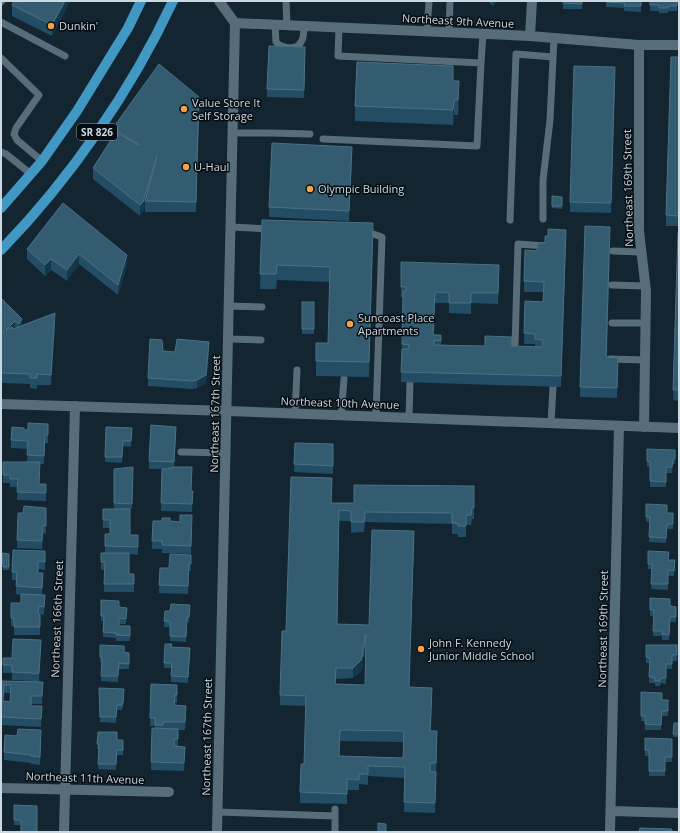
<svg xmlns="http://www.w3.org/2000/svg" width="680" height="833" font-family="'Open Sans',sans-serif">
  <rect width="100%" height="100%" fill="#122530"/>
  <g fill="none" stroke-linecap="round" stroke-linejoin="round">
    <path stroke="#576d7a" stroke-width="7" d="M286 1 287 26
      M1 2 2 1
      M1 22 65 56
      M275 25 276 42C281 48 297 51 301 42 304 38 304 31 304 26
      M427 32 429 1
      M449 33 450 1
      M1 58 39 95 16 128 14 134 17 140 42 161
      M481 63 483 34
      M233 133H271L310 134
      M323 139 477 146 481 63 338 56 339 28
      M1 152 6 154 31 174
      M543 219V180L550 120 554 38
      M510 220 516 54 553 57
      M231 227 270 229
      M365 233 373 234 382 237 376 416
      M613 251 641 252
      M612 285 646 286
      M229 306 262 307
      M612 323H646
      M228 339 261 340
      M515 345 518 244 546 246
      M610 359 645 360
      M295 413 297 370
      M341 415 344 379
      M409 418 410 382
      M551 423 553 387
      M181 452 226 453
      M217 812 335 816
      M335 832V809"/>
    <path stroke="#576d7a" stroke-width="10" d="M235 23 530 36 639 45H679
      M530 36 532 1
      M639 45V231L646 291 644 427
      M1 788 169 792
      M611 811 679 813
      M64 832 75 406
      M610 832 619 426"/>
    <path stroke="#576d7a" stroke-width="10" d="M1 404 227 411 679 428
      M217 832 235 23 219 1"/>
    <path stroke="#4098c3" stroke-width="10" d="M1 208 42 161 77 111 128 28 141 1
      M1 250C70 179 131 91 173 1"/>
  </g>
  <path fill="#224d64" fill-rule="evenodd" d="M70 1 52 36 12 16V5Z
    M488 1H498L493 6Z
    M563 1H582V9H563Z
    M606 1H641V12L624 11V8L606 7Z
    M650 1H677V11H668V13H659V11H650Z
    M305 47 304 98 267 97V89Z
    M679 57V226H666V215Z
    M615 77 611 213 570 212V202Z
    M453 81 459 96 458 115H454L453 125 355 121V106Z
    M199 107 196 212H145V207L143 212 140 216 93 179V168L113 137V128Z
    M352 157 349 221 269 217V207Z
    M552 196 562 197V209L552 208Z
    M63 203 127 265 118 295 79 264 67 281 51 270 45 276 27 259V249Z
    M262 220 373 238 369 377 316 376V343H328L330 282 277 280 276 289H260Z
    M679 232V401L673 400Z
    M610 237 607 357 618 358 617 398 580 397V387Z
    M566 240 561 387 401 382 403 297H401V262L499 276 498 304 471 303V314L449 313V303H435L434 335H441V345L485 346 535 347V344H524L525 301 543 302V292H524V281L537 251 545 243Z
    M1 298 22 325 55 324 51 385H37V389L30 388V384L1 383Z
    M302 302H314V334H302Z
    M209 350 206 383 197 388 192 389 148 386V378L163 351 175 352Z
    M48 424V443H45L44 464H40L39 484H46V501L17 500 18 487H10V483H3V462H27L28 449 11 448V440L24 430H28Z
    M106 427 132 428 131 447 123 446 122 463 105 462Z
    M176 435 174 467 191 491H193L192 512 161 511 162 469H149V461Z
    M295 443 333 452V474L294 472Z
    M647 449 675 450V464H673L672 473H666V487H650V467H647Z
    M133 467 132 509H130V535H138V555L129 554V574H134V592H104V570H101V553H105V534H110V528H103V509H114V469Z
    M474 486V519H472L471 525H466V537H458V534H452V524L365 522 364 532 351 533V521H339L337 624 369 625 414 541 409 687 432 698 431 731 437 742 435 813 404 812 405 778 368 776V785L359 784V790H347V804L300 803V792L304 764 306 706 280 705V695L286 631 332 489V503H354ZM365 646H366L365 685 336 684V679L353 678 361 671 363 665V657H364ZM340 741 404 742 403 758 339 756Z
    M646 504 667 513H673V529H667L666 543 649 542 650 522H646Z
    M18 513 46 516V534L43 533 42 549 17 548Z
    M153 521H170L192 523 191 554 162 553V549H152Z
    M45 551V570L38 569V573H43L42 595H45L44 615 39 614 40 615V635H14V626H11V618L21 603V595L16 594V580H12V572Z
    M648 551 668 560 675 565 674 576H668V590L651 589 652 569H648Z
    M2 553 9 554V570H3Z
    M191 555V571H189L188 594 159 593 160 568H169Z
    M650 598 670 606 676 607V622H670L669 640H662V636H653L654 616H650Z
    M101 600 119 607 127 608 126 624H119V626H130V641H116V638L103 637V621H101Z
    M190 605 189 622H187L186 642 170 641V627H164L165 611H170Z
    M165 644 172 647 190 654 188 683 171 682V668H164Z
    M100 645 124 652 129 653V669H119L118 682 101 681 102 663 100 662Z
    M646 645H677V661H672V669H666V684L661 683 660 686H655V683H649L650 663H646Z
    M41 648 39 681 36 682 43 690 42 704H31V706H42L41 727 1 725V681L33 682V681L12 680V673H3V658H12ZM4 693H10V702L3 701Z
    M151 684 177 685V703H175V705L186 706 185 730H178V747H185L184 771 151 770 152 728 155 729V726H150Z
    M99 688 124 689 123 708H122V710H117L116 723 100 722Z
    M641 692 662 700H668V716H662L661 730H645V721H641Z
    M674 723H679V737H673Z
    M98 732 117 740H123V755H117L116 770 98 769 99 749H97Z
    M41 738 40 765 31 764V763L4 760V752Z
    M645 738 672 739V762H665V776H649V756H645Z
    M14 805 37 806 21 825H14Z"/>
  <path fill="#14374a" d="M65 1H70L52 36V25Z
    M493 1H498L493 6Z
    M459 81V96L458 115V100Z
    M454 100V115L453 125V110Z
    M352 147V157L349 221V211Z
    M157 156 145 201V207L143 212 140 216V205Z
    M373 223V238L369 377V362Z
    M79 254V264L67 281V270Z
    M127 255V265L118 295V285Z
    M51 259V270L45 276V265Z
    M2 283V294L1 295V285Z
    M55 313V324L51 385V375Z
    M22 319V330L19 334V324Z
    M15 321V331L6 330Z
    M209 342V350L206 383 197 388V380Z
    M176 427V435L174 470V462Z
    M363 654V665L361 671 353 678V668Z"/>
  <path fill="#345c71" stroke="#4c7083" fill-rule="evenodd" d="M14 1H65L52 25 12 5Z
    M563 1H582V4L563 3Z
    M606 1H641V6H624L625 3 606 2Z
    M650 1H677V6H668V8H659V5H650Z
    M269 46 305 47 304 90 267 89Z
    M671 57H679V216L666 215Z
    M357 62 453 66V81H459L458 100H454L453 110 355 106Z
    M159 64 199 97 196 202 145 201 157 156 143 202 140 205 93 168 116 132 139 145 113 128Z
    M574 66 615 67 611 203 570 202Z
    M272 143 352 147 349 211 269 207Z
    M552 196 562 197V206H552Z
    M63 203 127 255 118 285 79 254 67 270 51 259 45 265 27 249Z
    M262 220 373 223 369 362 316 361V343H328L330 267 277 265 276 274H260Z
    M585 226 610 227 606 357 618 358 617 388 580 387Z
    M548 229 566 230 561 376 401 372 402 349H408L409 345 402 344 403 291H406V287H401V262L499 265 498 293H471V303H449V293L435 292 433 335H441V341L434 340V345L485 346V336L512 337 511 346 542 347 543 340 535 339V334L524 333 525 301 543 302 544 282 524 281 525 250 537 251 538 243H545V236H548Z
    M678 232H679V390H673Z
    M1 298 22 319 19 324 15 321 6 330 12 327 13 329 55 313 51 375 37 374V378H30V374L1 373Z
    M302 302H314V329H302Z
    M150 339 162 340 163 351 175 352 177 339 209 342 206 375 197 380 192 381 148 378Z
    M28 423 48 424V435H45L44 456 27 455 28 441 11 440 12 427 24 428V430H28Z
    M151 425 176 427 174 462 149 461Z
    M106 427 132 428 131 441H123L122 457H105Z
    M295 443 333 444V466L294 464Z
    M647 449 675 450V459H673L672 467H666V482L650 481V462L647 461Z
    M3 462H40L39 484H46V493L17 492 18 479H10V475H3Z
    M133 467 132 504 114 503V469Z
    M172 467H192L191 491H193L192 504 161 503 162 469H169V468H172Z
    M291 477 332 478 331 503H354V485L474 486V508H472L471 515H466V526H458V523H452V513L365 512 364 522H351V511L339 510 337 624 369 625 372 530 414 531 409 687 432 688 430 731H437L436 763H430V772H436L435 803 404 802 405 767 368 766V774H359V780L347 779V794L300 792 301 764H304L306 696 280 695 282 631H286ZM365 635H366L365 685 335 684 336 668H353L361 660 363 654V646L364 647ZM340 730 404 731 403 758 339 756Z
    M646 504 667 505V513H673V524H667L666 538 649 537 650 517H646Z
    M24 506 46 508V526L43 525 42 541 17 540 18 513H23Z
    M103 509H130V535H138V547L105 546V534H110V520H103Z
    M180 515H192L191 546 162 545V541H152L153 521H162V518H170V521L180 522Z
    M13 550 45 551V562L38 561V573H43L42 588 16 586 17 572H12Z
    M648 551 669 552 668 560H675L674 571 668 570V584H651L652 564H648Z
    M2 553 9 554V567H3Z
    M101 553H129V574H134V584H104L105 562H101Z
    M170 554 191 555V564L189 563 188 586 159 585 160 568H169Z
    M21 594 45 595 44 607 39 606 38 614 40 615V627H14V618H11V603H21Z
    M650 598 670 599V606L676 607V617H670L669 635 662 634V631H653L654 610H650Z
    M101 600 119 601V607L127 608 126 619 119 618V626H130V636L116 635V633L103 632 104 616H101Z
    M171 604 190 605 189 617H187L186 637 170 636V622L164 621 165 611H170Z
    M13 639 41 640 39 673 33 674V673L12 672V665H3V658H12Z
    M165 644H172L171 647 190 648 188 677 171 676 172 663H164Z
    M100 645 124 646V652L129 653V664L119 663 118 676H101L102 657H100Z
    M646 645H677V655H672V664H666V678H661L660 681H655V678L649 677 650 658 646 657Z
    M1 681 43 682 42 696H31V706H42L41 719 1 717ZM4 685H11L10 702 3 701Z
    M151 684 177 685V695H175L174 705 186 706 185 722H163V725H155V718H150Z
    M99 688 124 689 123 703H122V705H117L116 717H100Z
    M641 692 662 693V700H668V711H662L661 725 645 724V716H641Z
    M674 723H679V734H673Z
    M152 728 178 729V739H174V746L185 747 184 763 151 762Z
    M18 729 41 730 40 757 31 756V755L4 752 5 735 17 736Z
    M98 732H117V740H123V750H117L116 764H98L99 744H97Z
    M645 738 672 739V757H665V771H649V750H645Z
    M14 805 37 806V832H21V820H14Z
    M378 823 386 824V832H378Z
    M640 828 672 829 671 831H673V832H639Z"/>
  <g fill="#f4a344" stroke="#060d12" stroke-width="1.5">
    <circle cx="51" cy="26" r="4"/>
    <circle cx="184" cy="109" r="4"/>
    <circle cx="186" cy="167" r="4"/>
    <circle cx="310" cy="189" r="4"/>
    <circle cx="350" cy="324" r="4"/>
    <circle cx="421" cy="649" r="4"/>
  </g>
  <g text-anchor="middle" stroke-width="3" stroke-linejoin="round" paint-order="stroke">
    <rect fill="#060d12" stroke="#919ba2" stroke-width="1" x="77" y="124" width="40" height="16" rx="3"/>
    <g font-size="10" font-weight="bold" fill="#ccd8df">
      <text x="97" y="136">SR 826</text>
    </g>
    <g font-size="11" fill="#ccd8df" stroke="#060d12">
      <text transform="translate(458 21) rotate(3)" y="4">Northeast 9th Avenue</text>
      <text transform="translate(628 188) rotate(-91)" y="4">Northeast 169th Street</text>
      <text transform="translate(340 403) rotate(2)" y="4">Northeast 10th Avenue</text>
      <text transform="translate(215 414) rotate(-89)" y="4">Northeast 167th Street</text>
      <text transform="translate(57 619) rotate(-88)" y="4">Northeast 166th Street</text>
      <text transform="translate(603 629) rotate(-89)" y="4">Northeast 169th Street</text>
      <text transform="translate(207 737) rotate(-89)" y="4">Northeast 167th Street</text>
      <text transform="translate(85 778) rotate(2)" y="4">Northeast 11th Avenue</text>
    </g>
    <g font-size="11" fill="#ccd8df" stroke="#060d12" text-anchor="start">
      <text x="59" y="30">Dunkin'</text>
      <text x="192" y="107">Value Store It<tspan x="192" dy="13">Self Storage</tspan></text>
      <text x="194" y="171">U-Haul</text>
      <text x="318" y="193">Olympic Building</text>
      <text x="358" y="322">Suncoast Place<tspan x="358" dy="13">Apartments</tspan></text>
      <text x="429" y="647">John F. Kennedy<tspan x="429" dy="13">Junior Middle School</tspan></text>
    </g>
  </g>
  <rect width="680" height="833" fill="none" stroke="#ccd8df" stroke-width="4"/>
</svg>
